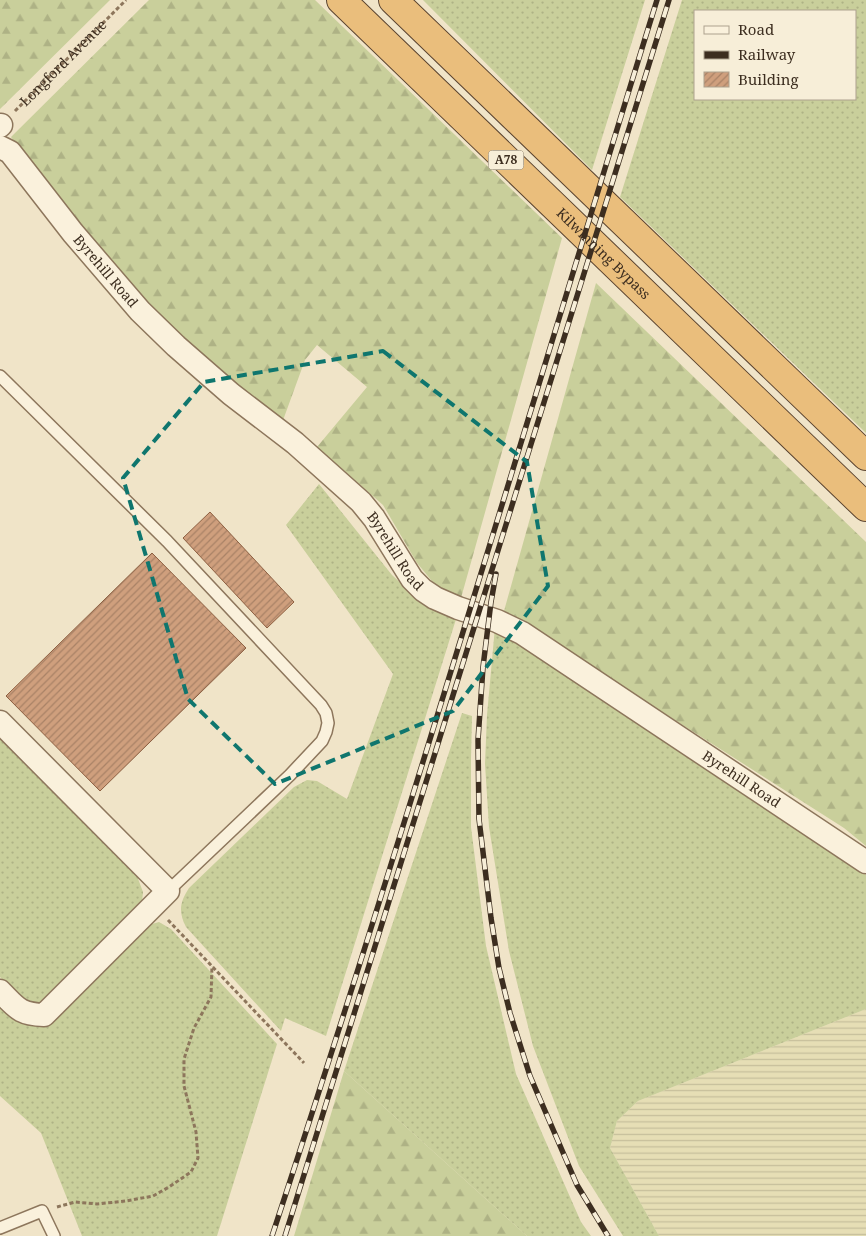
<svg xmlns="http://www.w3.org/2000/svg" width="866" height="1236" font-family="'Noto Serif',serif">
  <defs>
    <pattern id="farmland-rules" width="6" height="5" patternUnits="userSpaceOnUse" patternTransform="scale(1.25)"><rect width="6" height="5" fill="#e6deb5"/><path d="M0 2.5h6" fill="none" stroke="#c6bf9b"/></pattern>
    <pattern id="grass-dots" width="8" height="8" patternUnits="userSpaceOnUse" patternTransform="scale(1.25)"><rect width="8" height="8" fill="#c9cf9b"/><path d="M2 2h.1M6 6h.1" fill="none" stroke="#aeb285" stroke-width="1.8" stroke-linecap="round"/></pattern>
    <pattern id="forest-firs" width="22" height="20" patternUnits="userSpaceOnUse" patternTransform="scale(1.25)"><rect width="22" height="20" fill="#c9cf9b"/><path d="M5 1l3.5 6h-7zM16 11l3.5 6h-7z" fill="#aeb285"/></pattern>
    <pattern id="building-hatch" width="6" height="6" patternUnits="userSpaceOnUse" patternTransform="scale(1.25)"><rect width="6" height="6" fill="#cf9f7d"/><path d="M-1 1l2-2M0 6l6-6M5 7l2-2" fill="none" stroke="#a98266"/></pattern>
  </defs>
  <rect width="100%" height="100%" fill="#f0e4c8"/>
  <path fill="url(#farmland-rules)" d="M866 1009V1236H659L610 1148 617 1121 638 1101Z"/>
  <path fill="url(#grass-dots)" fill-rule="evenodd" d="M423 0H645L592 170Z
    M682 0H866V433L620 197ZM695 11H855V99H695Z
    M319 484 392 575 420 601 457 616 326 1036 285 1018 281 1031 186 927C178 911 180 902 189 888L294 787 307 780 317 781 347 799 393 674 286 525Z
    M495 627 789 822 866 875V1009L638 1101 617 1121 610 1148 659 1236H623L579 1166 533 1046 509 951 489 827 485 764 487 715Z
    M462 713 472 716 471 759V827L486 946 516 1074 581 1222 591 1236H527L344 1071Z
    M0 739 137 876 143 892 142 902 44 1005 22 1000 0 977Z
    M159 922 171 929 277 1044 217 1236H82L41 1133 0 1096V1000L48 1021 152 924Z"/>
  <path fill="url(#forest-firs)" d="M0 0H110L0 109Z
    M149 0H315L562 238 461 598 437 587 417 563 383 505 317 447 367 387 317 345 305 360 282 423 147 308 76 227 11 137Z
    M596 283 866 542V846L844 828 504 611Z
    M344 1071 527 1236H294Z"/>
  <path fill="url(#building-hatch)" stroke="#8d5f41" d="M210 512 294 602 267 628 183 538Z
    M152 553 246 648 100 791 6 696Z"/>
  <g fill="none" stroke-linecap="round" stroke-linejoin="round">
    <g stroke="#8d765c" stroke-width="14">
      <path id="service" d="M0 376 167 541 321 705 326 713 328 723 326 732 322 741 290 775 168 891
        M0 1228 42 1211 54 1236"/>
    </g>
    <g stroke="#8d765c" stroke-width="25">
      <g id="minor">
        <path d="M0 126 1 125"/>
        <path id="s2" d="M0 147 10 152 73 233 140 311 176 346 231 394 295 443 361 502 374 518 412 579 423 590 435 598 458 608 497 621 522 633 866 862"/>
        <path d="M0 722 168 891 44 1015C19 1014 17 1008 0 991"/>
      </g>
    </g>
    <g stroke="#5b4430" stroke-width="30">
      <g id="trunk">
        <path id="s3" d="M341 0 866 507"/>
        <path d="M393 0 866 456"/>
      </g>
    </g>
    <g stroke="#8d765c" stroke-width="3" stroke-dasharray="4 2.5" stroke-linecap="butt">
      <path id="s1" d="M15 111 126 0"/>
      <path d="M168 920 304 1063"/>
      <path d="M57 1207 75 1202 97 1204 126 1201 153 1196 169 1187 191 1172 198 1158 196 1132 184 1086V1059L194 1028 211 997 212 966"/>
    </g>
    <use href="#service" stroke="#faf1dc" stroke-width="11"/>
    <use href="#minor" stroke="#faf1dc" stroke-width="22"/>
    <use href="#trunk" stroke="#eabe7c" stroke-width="28"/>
    <g stroke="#3d2e20" stroke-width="5.5">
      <path id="rail" d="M496 574 491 602 483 667 478 740 479 819 491 918 499 968 510 1013 530 1076 577 1185 608 1236
        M272 1236C407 826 529 412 657 0
        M285 1236 669 0"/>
    </g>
    <use href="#rail" stroke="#f7eed8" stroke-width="4" stroke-dasharray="11" stroke-linecap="butt"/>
  </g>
  <path fill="none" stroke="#0f766e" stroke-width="4" stroke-dasharray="10 6" stroke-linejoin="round" d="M383 351 527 462 548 586 453 711 275 784 188 699 123 478 204 382Z"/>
  <g text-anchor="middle" stroke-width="4" stroke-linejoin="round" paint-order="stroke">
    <rect fill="#f7eed8" stroke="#756857" stroke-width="1" x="488.5" y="150.5" width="35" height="19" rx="4"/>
    <g font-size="12" font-weight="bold" fill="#3d2e20">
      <text x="506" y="164">A78</text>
    </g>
    <g font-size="14" fill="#3d2e20" stroke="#f7eed8">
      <text dy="5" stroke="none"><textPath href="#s1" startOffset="68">Longford Avenue</textPath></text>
      <text dy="5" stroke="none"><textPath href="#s3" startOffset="365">Kilwinning Bypass</textPath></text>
      <text dy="5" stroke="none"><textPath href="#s2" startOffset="164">Byrehill Road</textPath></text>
      <text dy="5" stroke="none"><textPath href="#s2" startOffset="569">Byrehill Road</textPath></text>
      <text dy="5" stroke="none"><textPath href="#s2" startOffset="989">Byrehill Road</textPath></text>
    </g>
  </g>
  <rect x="694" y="10" width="162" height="90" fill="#f7eed8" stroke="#ada18e"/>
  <rect x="704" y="26" width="25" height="8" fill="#faf1dc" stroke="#ada18e"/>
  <text x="738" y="35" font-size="15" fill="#3d2e20">Road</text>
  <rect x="704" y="51" width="25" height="8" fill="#3d2e20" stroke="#ada18e"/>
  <text x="738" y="60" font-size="15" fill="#3d2e20">Railway</text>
  <rect x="704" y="72" width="25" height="15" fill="url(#building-hatch)" stroke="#ada18e"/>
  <text x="738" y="85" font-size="15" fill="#3d2e20">Building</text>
</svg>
